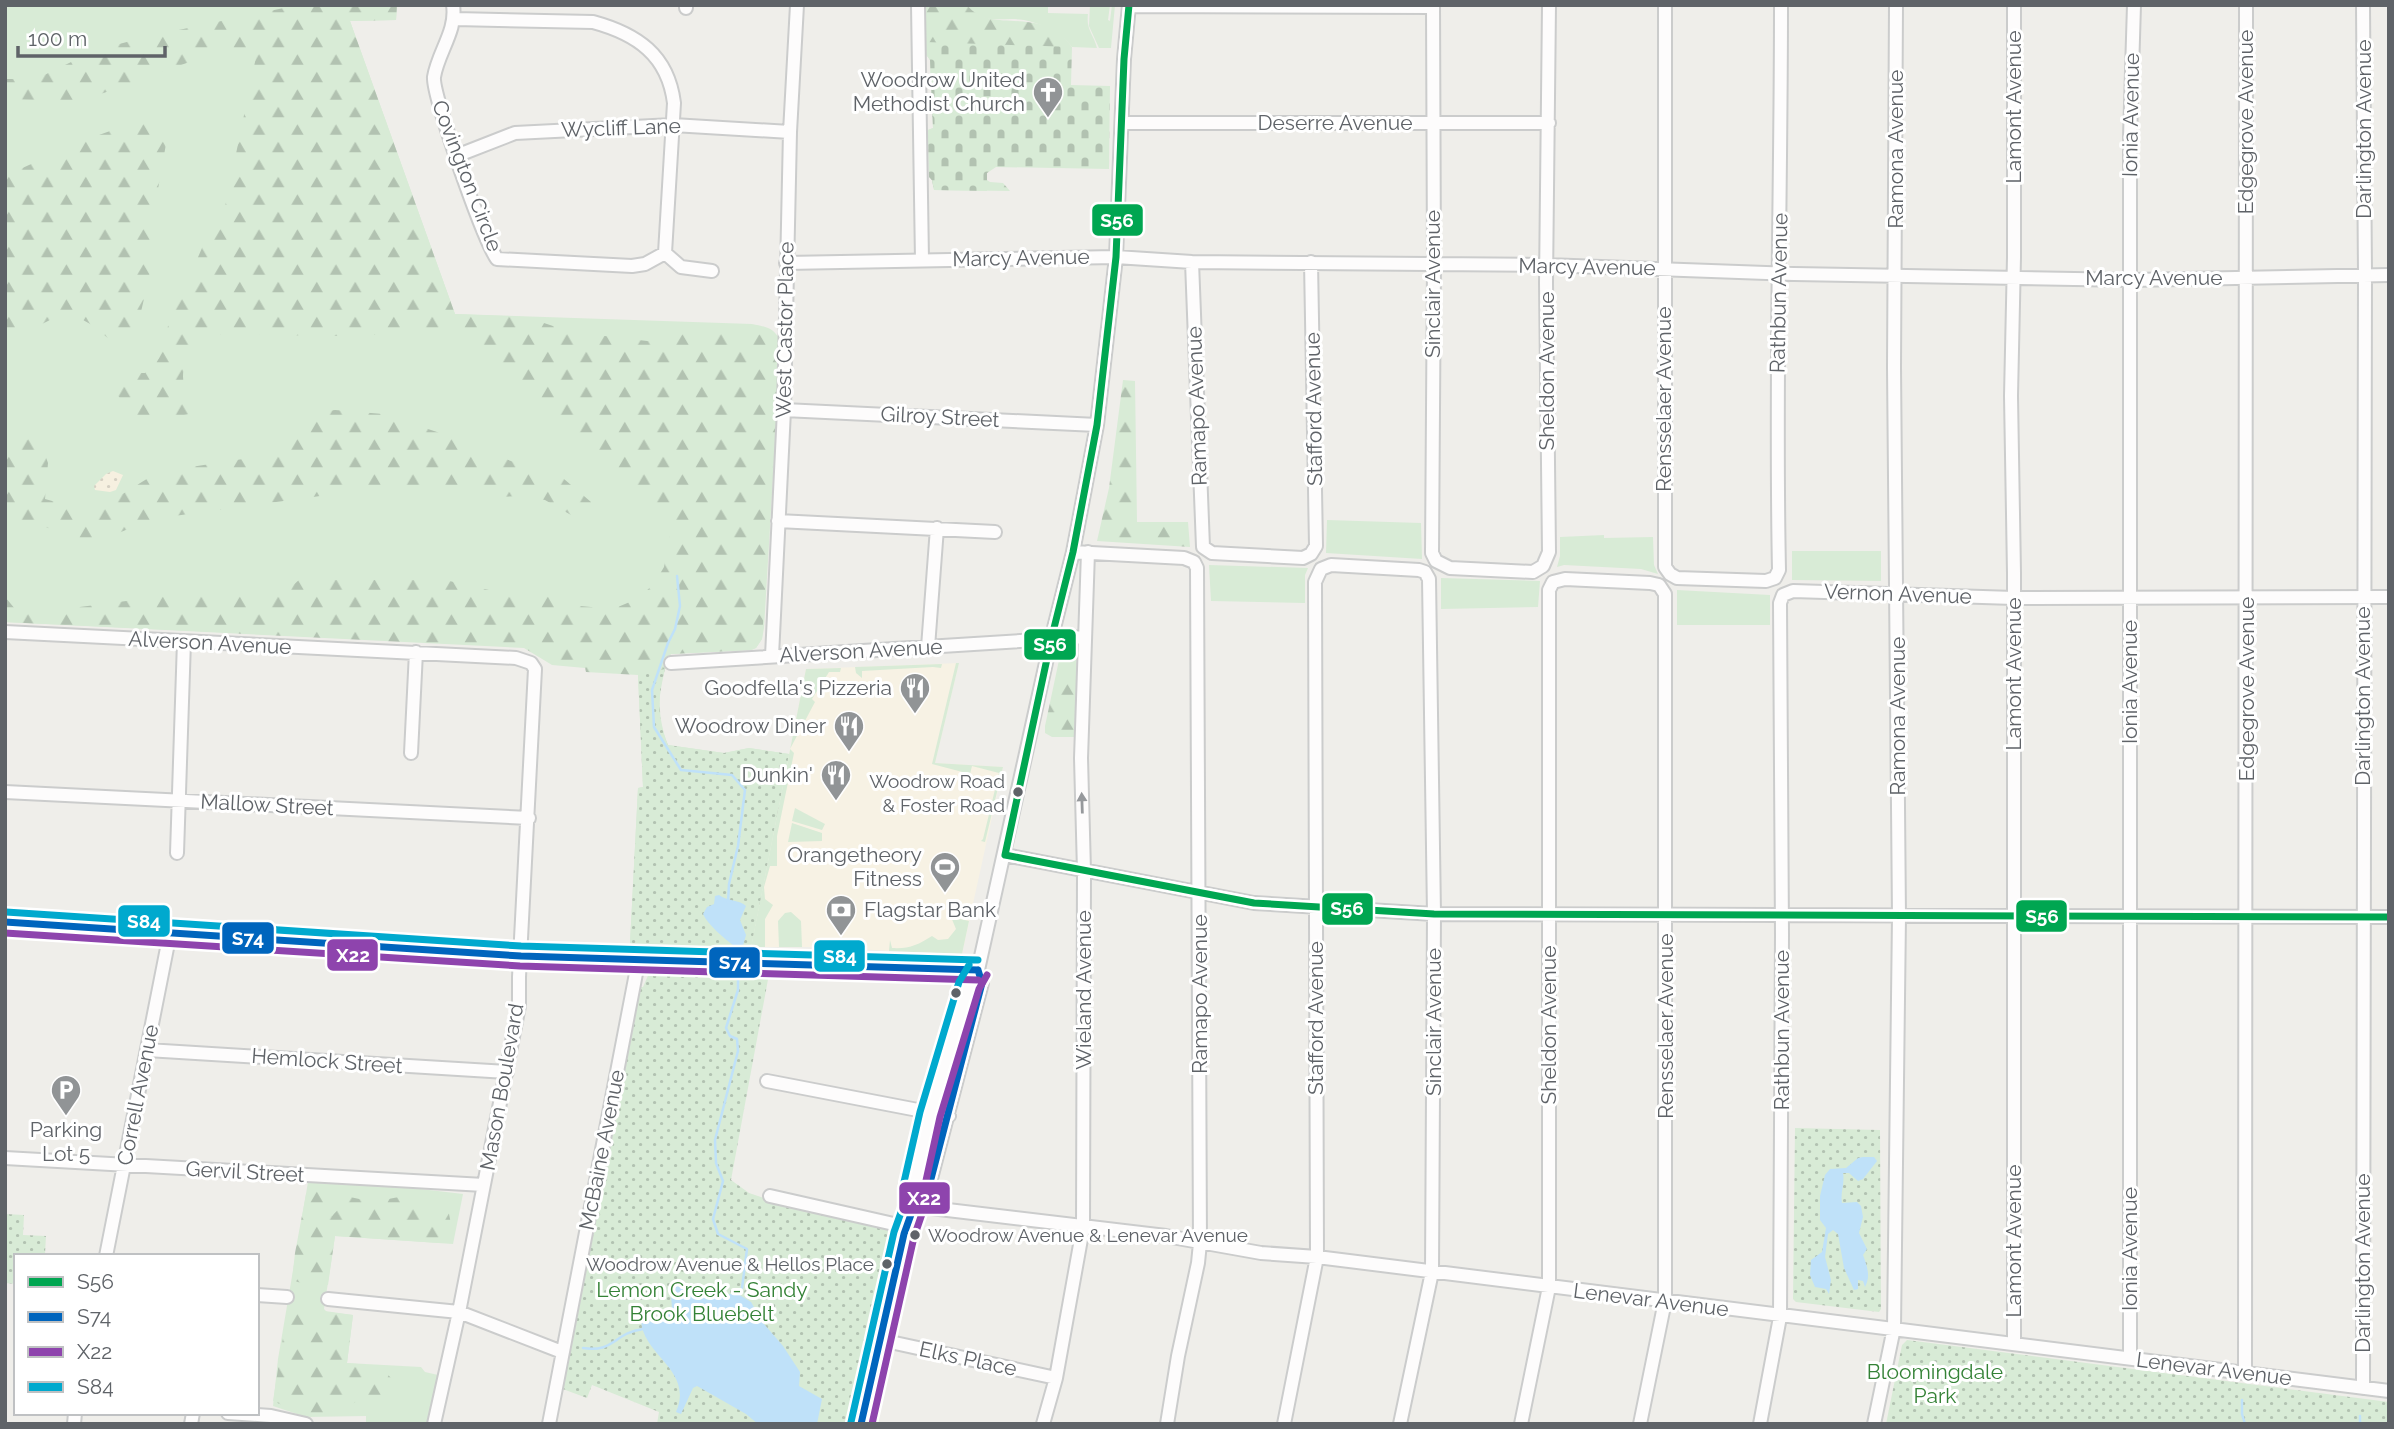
<svg xmlns="http://www.w3.org/2000/svg" width="2394" height="1429" font-family="Raleway,sans-serif">
  <defs>
    <pattern id="forest-firs" width="22" height="20" patternUnits="userSpaceOnUse" patternTransform="scale(1.75)"><rect width="22" height="20" fill="#d8ebd6"/><path d="M5 1l3.5 6h-7zM16 11l3.5 6h-7z" fill="#b2c2b1"/></pattern>
    <pattern id="sand-dots" width="8" height="8" patternUnits="userSpaceOnUse" patternTransform="scale(1.75)"><rect width="8" height="8" fill="#f6f0e0"/><path d="M2 2h.1M6 6h.1" fill="none" stroke="#d5d0c3" stroke-width="1.8" stroke-linecap="round"/></pattern>
    <pattern id="cemetery-stones" width="16" height="16" patternUnits="userSpaceOnUse" patternTransform="scale(1.75)"><rect width="16" height="16" fill="#d8ebd6"/><path d="M2 7V4a2 2 0 0 1 4 0v3zM10 15v-3a2 2 0 0 1 4 0v3z" fill="#b2c2b1"/></pattern>
    <pattern id="park-dots" width="8" height="8" patternUnits="userSpaceOnUse" patternTransform="scale(1.75)"><rect width="8" height="8" fill="#d8ebd6"/><path d="M2 2h.1M6 6h.1" fill="none" stroke="#b2c2b1" stroke-width="1.8" stroke-linecap="round"/></pattern>
  </defs>
  <rect width="100%" height="100%" fill="#efeeea"/>
  <path fill="#f7f2e4" d="M959 663 935 763 1003 767 962 954 809 947H751L806 669Z"/>
  <path fill="#d8ebd6" d="M5 5H397L396 20 350 21 455 314 752 324C767 327 775 328 781 343L764 628 762 639 756 648 751 650 671 654 5 622Z
    M967 5H1048V13L1088 14C1086 30 1093 33 1097 48L1072 47C1062 33 1040 23 1024 20 1001 16 984 27 967 5Z
    M1090 5H1110L1108 20 1110 21 1112 5H1115L1111 48H1099L1089 26Z
    M1327 520 1421 523 1422 559 1326 553Z
    M1604 535V538L1653 537 1654 565 1658 574 1641 569 1564 565 1557 567 1560 556V537Z
    M1792 551H1881V581L1792 580Z
    M1209 565 1308 568 1305 575V603L1211 601Z
    M1441 578 1540 581 1538 607 1441 609Z
    M1677 590 1770 595V625H1677Z
    M956 663H959L935 763 1003 767 985 842 981 841 983 839 999 773 972 766 970 774 932 764Z
    M942 664 941 668 933 667 862 671V678L856 673 855 667Z
    M841 668 840 672H829L812 699 815 702 790 749 794 753 777 836V866H770L764 887 765 899 773 905 765 919V947H751L806 669Z
    M795 808 825 824 822 830 792 821Z
    M792 823 822 833V841L788 842Z
    M791 912 801 921 802 947H779L778 921 785 913Z
    M951 917 969 921 962 954 889 951 890 940 892 948C909 949 918 945 932 936L938 940 948 939 956 929Z
    M308 1182 395 1186 463 1194 453 1244 335 1236 324 1309 327 1312 353 1315 347 1363 421 1367 425 1372 438 1375 429 1424 366 1422V1416L306 1417 273 1406 278 1359Z"/>
  <path fill="url(#forest-firs)" d="M298 5H397L396 20 350 21 455 314 526 317 571 332 664 343 674 342 685 332 777 335 781 343 762 639 756 648 751 650 671 654C657 684 656 715 668 745L724 753 749 748 789 754 751 947 746 949 635 945 630 943 638 788 643 787 638 675 586 672 585 668 552 665 524 648 5 622V597L16 610 41 612 204 591 280 596 299 580H445L489 590H525L580 606 613 609 637 599 654 584 664 567 670 535 665 514 647 495 607 458 567 430 544 403 514 376 486 346 459 331 435 329 397 334 338 336 271 335 227 332 193 344C178 378 178 386 206 411L162 419 134 418 114 390 124 373H145L159 358 168 326 202 248 225 207 256 57 243 48 217 52 98 95 72 101 5 99V79H36L96 50 150 36Z
    M923 5H967C991 36 1040 3 1072 47L987 173V180L990 182 1003 183 1010 191 934 190 932 180 929 177 928 130 933 128 930 60 925 53Z
    M161 120 166 144 155 206 156 247 137 329 128 344H115L92 325 74 315 58 316 34 328H5V176L77 143 132 123Z
    M1123 380 1135 381 1137 522H1188L1190 547 1097 541 1109 488Z
    M335 410 383 414 440 433 470 447 564 479 591 502 587 519 571 515 545 500 523 496 498 497 454 486 379 488 152 519 109 537 75 542 51 529 25 520 5 521V446L29 439 42 446 48 463 45 499 81 509 116 498 158 472 262 456 291 445 305 414Z
    M1074 642 1077 648 1075 737H1052L1045 733V726L1062 646 1063 644Z
    M311 1190C326 1190 328 1201 327 1213L332 1216 350 1197 373 1202 404 1196 417 1203 442 1207 449 1214 451 1224 446 1236 440 1243 335 1236 328 1285 304 1284 292 1280 295 1253 306 1194Z
    M304 1308 353 1315 347 1363C371 1366 383 1362 396 1386L394 1393C381 1401 375 1396 362 1399 355 1401 349 1407 343 1410 320 1421 294 1411 273 1401L287 1312Z"/>
  <path fill="url(#sand-dots)" d="M113 471 123 475 116 490 110 492 95 490 94 486 106 474Z"/>
  <path fill="url(#cemetery-stones)" d="M925 42 1072 47 1071 85 1110 86 1109 169 996 167 987 173V191L934 190 932 180 929 177 928 130 933 128 930 60 925 53Z"/>
  <path fill="url(#park-dots)" d="M665 669C658 700 656 715 668 745L724 753 749 748 789 754 751 947 746 949 635 945 630 943 638 788 643 787 638 675Z
    M658 968 741 971 769 974 731 1180 749 1193 767 1199 768 1203 885 1228 889 1232 872 1327 846 1424H657L659 1412 592 1385 587 1398 560 1388 571 1350 641 987H643L650 971Z
    M1795 1128 1880 1130 1881 1309 1879 1312 1796 1302 1793 1299Z
    M5 1214 24 1215 23 1235 46 1236 45 1254 54 1255 16 1256V1284L5 1283Z
    M1907 1340 2389 1402V1424H1886L1902 1345Z"/>
  <path fill="#bfe1f9" d="M719 895C727 901 740 900 746 906L740 920 746 935 742 949 740 945 734 946C724 938 708 925 703 914L707 907 714 904 715 896Z
    M1863 1157H1874L1877 1161 1863 1179 1858 1181 1849 1173H1843C1845 1183 1840 1193 1842 1203L1857 1202 1861 1206 1863 1217 1859 1233 1867 1249 1863 1255C1867 1266 1871 1276 1865 1287L1863 1281 1858 1280V1289L1854 1290 1844 1268 1838 1234 1833 1230 1828 1234 1825 1257 1831 1280 1829 1294 1826 1289 1815 1287 1810 1275 1811 1260 1822 1252 1826 1228 1820 1220V1196L1825 1175 1830 1169 1846 1168 1858 1158Z
    M670 1283 698 1294H738L751 1302 764 1324 783 1346 800 1372 799 1386 822 1399 817 1424H758L746 1414 697 1386 693 1388 681 1414 676 1412C694 1370 644 1357 641 1321L660 1322 672 1308Z"/>
  <g fill="none" stroke-linecap="round" stroke-linejoin="round">
    <path stroke="#bfe1f9" stroke-width="2.5" d="M677 576 680 606 675 629 668 643 652 690 654 727 681 770 732 775 745 790 738 846 729 884 728 903
      M738 1294 742 1288 747 1249 718 1234 713 1219 723 1181 716 1163 715 1140 738 1051 737 1039 730 1036 726 1028 738 990V973
      M583 1348C614 1353 614 1333 643 1329
      M2242 1400V1414L2245 1424
      M2360 1416V1424"/>
    <g stroke="#cbcccc" stroke-width="16">
      <path id="minor" d="M453 5C457 31 438 52 434 77 432 95 484 241 497 259L632 266 645 264 665 253 674 103C668 55 637 34 593 22L455 19
        M918 5 922 260
        M1433 5 1434 264 1432 553 1436 561 1450 568 1533 572 1543 566 1549 552 1546 283 1549 5
        M1665 5V567L1670 574 1677 578 1766 581 1775 578 1779 570C1775 382 1781 194 1781 5
        M2014 5V257L2011 396 2014 573V1343
        M1129 6 1433 7
        M686 8V5
        M1122 123H1549
        M456 156 515 133 673 125 790 132
        M665 253 681 267 712 271
        M1192 262 1203 547 1212 553 1303 558 1311 554 1316 546 1311 262
        M786 263 1116 257 1192 262 1546 265 1794 274 2131 280 2389 275
        M784 410 1097 425
        M778 521 995 532
        M1073 552 1184 558 1194 562 1197 568 1200 1243 1198 1263 1178 1356 1167 1424
        M5 632 516 658 531 663 535 669 519 977V1006L459 1312 434 1424
        M928 647 937 528
        M772 656 784 410 790 132 797 5
        M671 663 1084 637
        M411 753 416 652
        M5 792 529 818
        M177 853 184 641
        M1005 855 1254 903 1434 914 2389 917
        M5 922 521 956 639 958 978 970
        M147 1050 507 1072
        M767 1081 949 1116
        M5 1158 484 1185
        M770 1196 907 1227
        M914 1206 1166 1236 1261 1253 1317 1257 2389 1391
        M914 1206 927 1194 982 983 978 970
        M106 1256 170 933
        M257 1295 287 1297
        M328 1299 459 1312 562 1352
        M881 1340 1056 1378
        M2130 1358V137L2134 5
        M2245 1372 2246 5
        M2363 1388 2365 275 2363 5
        M228 1413 271 1416 306 1424
        M74 1424 75 1413
        M191 1424 193 1413
        M549 1424 639 958
        M861 1424 904 1234 914 1206V1184L930 1114 969 985 978 970 1051 640 1073 552 1097 425 1116 257 1124 59 1129 5
        M1043 1424 1056 1378 1083 1228 1084 871 1081 758 1088 552
        M1284 1424 1317 1257 1315 582 1321 569 1331 565 1419 570 1425 572 1429 579 1434 914 1432 1272 1400 1424
        M1521 1424 1549 1287V590L1553 582 1565 579 1650 583 1659 585 1665 594V1301L1640 1424
        M1760 1424 1780 1317 1782 934 1780 603 1783 595 1793 591 2014 598 2389 597
        M1874 1424 1894 1328 1899 916 1894 367 1896 5"/>
    </g>
    <use href="#minor" stroke="#fdfcfc" stroke-width="12"/>
    <g stroke="#fff" stroke-width="12">
      <path id="bus-1" d="M1005 855 1254 903 1434 914 2389 917
        M1005 855 1051 640 1073 552 1097 425 1116 257 1124 59 1129 5"/>
    </g>
    <g stroke="#fff" stroke-width="12">
      <path id="bus-2" d="M5 922 521 956 978 970
        M861 1424 904 1234 914 1206 927 1194 982 983 978 970"/>
    </g>
    <g stroke="#fff" stroke-width="12">
      <path id="bus-3" d="M5 933 520 966 978 980
        M872 1424 914 1237 924 1208 925 1185 940 1117 979 989 987 975"/>
    </g>
    <g stroke="#fff" stroke-width="12">
      <path id="bus-4" d="M6 912 521 946 978 960
        M851 1422 894 1232 904 1204V1182L920 1112 959 982 969 965"/>
    </g>
    <use href="#bus-1" stroke="#00a651" stroke-width="7"/>
    <use href="#bus-2" stroke="#0065bd" stroke-width="7"/>
    <use href="#bus-3" stroke="#8e44ad" stroke-width="7"/>
    <use href="#bus-4" stroke="#00a9ce" stroke-width="7"/>
  </g>
  <defs><path id="oneway-solid" d="M-6-.8H1V-3.2L6.5 0L1 3.2V.8H-6Z" transform="scale(1.75)"/></defs>
  <use fill="#96999c" href="#oneway-solid" transform="translate(1082 803) rotate(-92)"/>
  <defs>
    <g id="church-pin" transform="scale(1.575)"><path d="M0 17L-7.5 6A9.5 9.5 0 1 1 7.5 6Z" fill="#919496" stroke="#fff"/><path d="M-1.2-6h2.4v3.5h3.3v2.4h-3.3V6h-2.4V-.1h-3.3v-2.4h3.3Z" fill="#fff"/></g>
    <g id="restaurant-pin" transform="scale(1.575)"><path d="M0 17L-7.5 6A9.5 9.5 0 1 1 7.5 6Z" fill="#919496" stroke="#fff"/><path d="M-5-6h1v4h1v-4h1v4h1v-4h1v5L-1.5 .5V6h-2V.5L-5-1ZM5-6V6H3V1.5H1.5Q1.5-4 5-6Z" fill="#fff"/></g>
    <g id="stadium-pin" transform="scale(1.575)"><path d="M0 17L-7.5 6A9.5 9.5 0 1 1 7.5 6Z" fill="#919496" stroke="#fff"/><path d="M0-5a6.5 5 0 1 0 0 10a6.5 5 0 1 0 0-10ZM-3.5-1.8h7v3.6h-7Z" fill="#fff"/></g>
    <g id="bank-pin" transform="scale(1.575)"><path d="M0 17L-7.5 6A9.5 9.5 0 1 1 7.5 6Z" fill="#919496" stroke="#fff"/><path d="M-6-4H6V4H-6ZM0-2.3a2.3 2.3 0 1 0 0 4.6a2.3 2.3 0 1 0 0-4.6Z" fill="#fff"/></g>
    <g id="parking-pin" transform="scale(1.575)"><path d="M0 17L-7.5 6A9.5 9.5 0 1 1 7.5 6Z" fill="#919496" stroke="#fff"/><path d="M-3.5-5.5H1a3.5 3.5 0 0 1 0 7H-1V5.5H-3.5ZM-1-3.4V-.6H.8a1.4 1.4 0 0 0 0-2.8Z" fill="#fff"/></g>
  </defs>
  <g fill-rule="evenodd">
    <use href="#church-pin" x="1048" y="92"/>
    <use href="#restaurant-pin" x="915" y="688"/>
    <use href="#restaurant-pin" x="849" y="726"/>
    <use href="#restaurant-pin" x="836" y="775"/>
    <use href="#stadium-pin" x="945" y="867"/>
    <use href="#bank-pin" x="841" y="910"/>
    <use href="#parking-pin" x="66" y="1090"/>
  </g>
  <g fill="#5f6368" stroke="#fff" stroke-width="2.5">
    <circle cx="1018" cy="792" r="6"/>
    <circle cx="956" cy="993" r="6"/>
    <circle cx="915" cy="1235" r="6"/>
    <circle cx="887" cy="1264" r="6"/>
  </g>
  <g text-anchor="middle" stroke-width="6" stroke-linejoin="round" paint-order="stroke">
    <g font-size="19" fill="#5f6368" stroke="#fff" text-anchor="end">
      <text x="1005" y="788">Woodrow Road<tspan x="1005" dy="24">&amp; Foster Road</tspan></text>
      <text x="928" y="1242" text-anchor="start">Woodrow Avenue &amp; Lenevar Avenue</text>
      <text x="874" y="1271">Woodrow Avenue &amp; Hellos Place</text>
    </g>
    <g font-size="21" fill="#5f6368" stroke="#fff" text-anchor="end">
      <text x="1025" y="87">Woodrow United<tspan x="1025" dy="24">Methodist Church</tspan></text>
      <text x="892" y="695">Goodfella's Pizzeria</text>
      <text x="826" y="733">Woodrow Diner</text>
      <text x="813" y="782">Dunkin'</text>
      <text x="922" y="862">Orangetheory<tspan x="922" dy="24">Fitness</tspan></text>
      <text x="864" y="917" text-anchor="start">Flagstar Bank</text>
      <text x="66" y="1137" text-anchor="middle">Parking<tspan x="66" dy="24">Lot 5</tspan></text>
    </g>
    <g font-size="21" fill="#5f6368" stroke="#fff">
      <text transform="translate(2014 107) rotate(-90)" y="7">Lamont Avenue</text>
      <text transform="translate(2131 115) rotate(-89)" y="7">Ionia Avenue</text>
      <text transform="translate(2246 122) rotate(-90)" y="7">Edgegrove Avenue</text>
      <text x="1335" y="130">Deserre Avenue</text>
      <text transform="translate(621 128) rotate(-2)" y="7">Wycliff Lane</text>
      <text transform="translate(2364 129) rotate(-90)" y="7">Darlington Avenue</text>
      <text transform="translate(1896 149) rotate(-90)" y="7">Ramona Avenue</text>
      <text transform="translate(467 176) rotate(69)" y="7">Covington Circle</text>
      <text transform="translate(1021 258) rotate(-1)" y="7">Marcy Avenue</text>
      <text transform="translate(1587 267) rotate(1)" y="7">Marcy Avenue</text>
      <text x="2154" y="285">Marcy Avenue</text>
      <text transform="translate(1433 284) rotate(-90)" y="7">Sinclair Avenue</text>
      <text transform="translate(1779 293) rotate(-89)" y="7">Rathbun Avenue</text>
      <text transform="translate(785 330) rotate(-89)" y="7">West Castor Place</text>
      <text transform="translate(1547 371) rotate(-90)" y="7">Sheldon Avenue</text>
      <text transform="translate(1664 399) rotate(-90)" y="7">Rensselaer Avenue</text>
      <text transform="translate(1197 406) rotate(-92)" y="7">Ramapo Avenue</text>
      <text transform="translate(1314 409) rotate(-91)" y="7">Stafford Avenue</text>
      <text transform="translate(940 417) rotate(3)" y="7">Gilroy Street</text>
      <text transform="translate(1898 594) rotate(2)" y="7">Vernon Avenue</text>
      <text transform="translate(210 643) rotate(3)" y="7">Alverson Avenue</text>
      <text transform="translate(861 651) rotate(-3)" y="7">Alverson Avenue</text>
      <text transform="translate(2014 674) rotate(-90)" y="7">Lamont Avenue</text>
      <text transform="translate(2130 682) rotate(-90)" y="7">Ionia Avenue</text>
      <text transform="translate(2247 689) rotate(-90)" y="7">Edgegrove Avenue</text>
      <text transform="translate(2363 696) rotate(-90)" y="7">Darlington Avenue</text>
      <text transform="translate(1898 716) rotate(-90)" y="7">Ramona Avenue</text>
      <text transform="translate(267 805) rotate(3)" y="7">Mallow Street</text>
      <text transform="translate(1084 990) rotate(-90)" y="7">Wieland Avenue</text>
      <text transform="translate(1200 994) rotate(-90)" y="7">Ramapo Avenue</text>
      <text transform="translate(1316 1018) rotate(-90)" y="7">Stafford Avenue</text>
      <text transform="translate(1434 1022) rotate(-90)" y="7">Sinclair Avenue</text>
      <text transform="translate(1549 1025) rotate(-90)" y="7">Sheldon Avenue</text>
      <text transform="translate(1666 1026) rotate(-90)" y="7">Rensselaer Avenue</text>
      <text transform="translate(1782 1030) rotate(-90)" y="7">Rathbun Avenue</text>
      <text transform="translate(327 1061) rotate(4)" y="7">Hemlock Street</text>
      <text transform="translate(502 1087) rotate(-80)" y="7">Mason Boulevard</text>
      <text transform="translate(138 1095) rotate(-79)" y="7">Correll Avenue</text>
      <text transform="translate(602 1150) rotate(-79)" y="7">McBaine Avenue</text>
      <text transform="translate(245 1172) rotate(3)" y="7">Gervil Street</text>
      <text transform="translate(2014 1241) rotate(-90)" y="7">Lamont Avenue</text>
      <text transform="translate(2130 1249) rotate(-90)" y="7">Ionia Avenue</text>
      <text transform="translate(2363 1263) rotate(-90)" y="7">Darlington Avenue</text>
      <text transform="translate(1651 1300) rotate(7)" y="7">Lenevar Avenue</text>
      <text transform="translate(968 1359) rotate(12)" y="7">Elks Place</text>
      <text transform="translate(2214 1369) rotate(7)" y="7">Lenevar Avenue</text>
    </g>
    <g font-size="21" fill="#348236" stroke="#fff">
      <text x="702" y="1297">Lemon Creek - Sandy<tspan x="702" dy="24">Brook Bluebelt</tspan></text>
      <text x="1935" y="1379">Bloomingdale<tspan x="1935" dy="24">Park</tspan></text>
    </g>
  </g>
  <g stroke="#fff" stroke-width="2.5">
    <rect x="1091" y="203" width="53" height="34" rx="7" fill="#00a651"/>
    <rect x="1023" y="628" width="54" height="33" rx="7" fill="#00a651"/>
    <rect x="1321" y="892" width="53" height="34" rx="7" fill="#00a651"/>
    <rect x="2015" y="899" width="53" height="34" rx="7" fill="#00a651"/>
    <rect x="117" y="904" width="54" height="34" rx="7" fill="#00a9ce"/>
    <rect x="221" y="921" width="54" height="34" rx="7" fill="#0065bd"/>
    <rect x="326" y="938" width="53" height="34" rx="7" fill="#8e44ad"/>
    <rect x="813" y="939" width="53" height="34" rx="7" fill="#00a9ce"/>
    <rect x="708" y="946" width="53" height="33" rx="7" fill="#0065bd"/>
    <rect x="898" y="1181" width="53" height="34" rx="7" fill="#8e44ad"/>
  </g>
  <g font-size="19" text-anchor="middle" font-weight="bold" fill="#fff">
    <text x="1117" y="227">S56</text>
    <text x="1050" y="651">S56</text>
    <text x="1347" y="915">S56</text>
    <text x="2042" y="923">S56</text>
    <text x="144" y="928">S84</text>
    <text x="248" y="945">S74</text>
    <text x="353" y="962">X22</text>
    <text x="840" y="963">S84</text>
    <text x="735" y="969">S74</text>
    <text x="924" y="1205">X22</text>
  </g>
  <rect width="2394" height="1429" fill="none" stroke="#5f6368" stroke-width="14"/>
  <rect x="14" y="1254" width="245" height="161" fill="#ffffff" stroke="#bfc1c3" stroke-width="2"/>
  <rect x="28" y="1277" width="35" height="10" fill="#00a651" stroke="#bfc1c3" stroke-width="2"/>
  <text x="77" y="1289" font-size="21" fill="#5f6368">S56</text>
  <rect x="28" y="1312" width="35" height="10" fill="#0065bd" stroke="#bfc1c3" stroke-width="2"/>
  <text x="77" y="1324" font-size="21" fill="#5f6368">S74</text>
  <rect x="28" y="1347" width="35" height="10" fill="#8e44ad" stroke="#bfc1c3" stroke-width="2"/>
  <text x="77" y="1359" font-size="21" fill="#5f6368">X22</text>
  <rect x="28" y="1382" width="35" height="10" fill="#00a9ce" stroke="#bfc1c3" stroke-width="2"/>
  <text x="77" y="1394" font-size="21" fill="#5f6368">S84</text>
  <path d="M18 46v10h147v-10" fill="none" stroke="#5f6368" stroke-width="3.5"/>
  <text x="28" y="46" font-size="21" fill="#5f6368" stroke="#ffffff" stroke-width="5" paint-order="stroke">100 m</text>
</svg>
